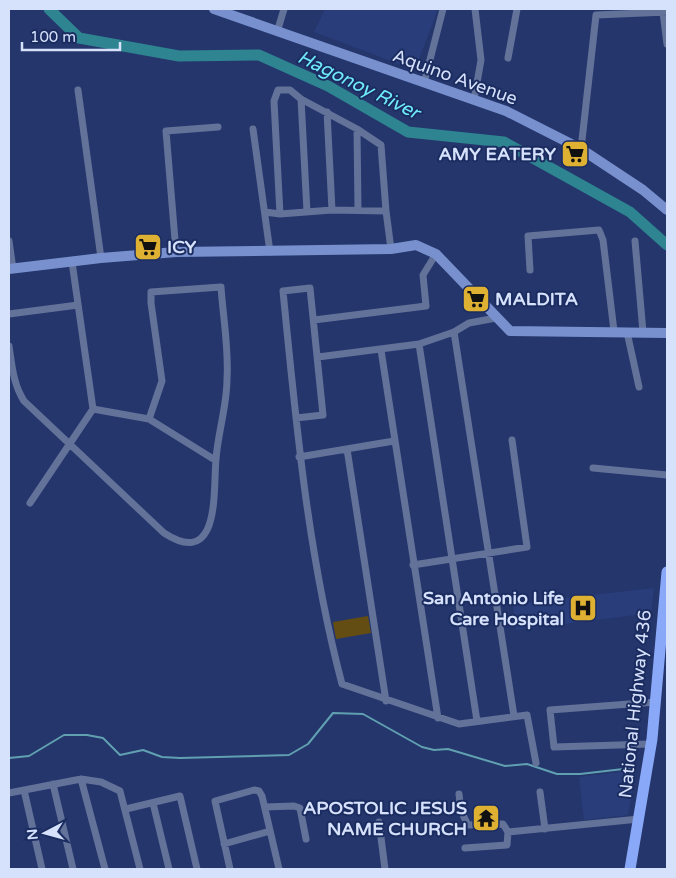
<svg xmlns="http://www.w3.org/2000/svg" width="676" height="878" font-family="'Varela Round',sans-serif">
  <rect width="100%" height="100%" fill="#24366c"/>
  <path fill="#293d7a" d="M325 9H438L415 70 314 32Z
    M654 588 651 613 516 630 513 604Z
    M636 770 628 815 584 820 579 777Z"/>
  <path fill="#634d12" d="M368 616 371 633 336 639 333 622Z"/>
  <g fill="none" stroke-linecap="round" stroke-linejoin="round">
    <path stroke="#60a0b0" stroke-width="2" d="M9 758 29 756 64 735H87L103 738 120 755 143 750 162 757 180 758 289 755 308 744 333 713 363 714 422 747 434 750 448 749 505 766 527 764 557 774H580L632 768"/>
    <path stroke="#2e8490" stroke-width="11" d="M49 9 79 38 179 56 259 55 328 86 408 132 504 142 630 212 667 245"/>
    <path stroke="#637299" stroke-width="7" d="M663 12 667 44
      M278 29 284 9
      M508 58 517 9
      M424 83 443 9
      M78 90 101 258
      M301 99 307 212
      M474 100 481 60 475 9
      M327 112 332 210
      M253 129 270 252
      M357 129 301 99 290 90H278L274 101 280 214 332 210 386 211 391 249
      M581 149 596 15 667 12
      M358 210 357 129 381 145 386 211
      M265 212 280 214
      M9 241 13 269
      M635 241 643 332
      M176 252 166 131 218 127
      M530 270 528 236 599 230 603 240 614 331
      M9 314 78 305
      M314 320 426 306 423 275 436 254
      M454 332 514 716
      M627 332 639 387
      M419 344 477 721
      M9 346C12 365 13 384 24 401L164 533C221 570 213 490 216 459 218 432 227 406 227 379 229 349 223 317 221 287L151 292V303L162 381 149 419
      M381 350 438 718
      M318 357 419 344 454 332 469 323 496 318
      M93 409 149 419 215 460
      M296 418 323 415 310 288 283 291C296 423 308 556 342 684L459 724 527 715 536 763
      M347 449 386 701
      M299 457 394 441
      M593 468 667 475
      M30 503 93 409 72 262
      M413 565 527 547 512 440
      M651 744 554 747 550 710 656 702
      M81 779 105 869
      M53 784 73 869
      M24 790 42 869
      M540 792 545 829
      M9 793 81 779 101 782 120 791 140 869
      M459 794 461 811 468 825 503 824 508 832 507 845 465 848
      M153 803 169 869
      M265 807 294 806 300 808 306 839
      M126 809 180 796 197 869
      M379 822 385 869
      M508 832 639 819
      M224 844 270 831
      M230 869 215 801 254 790 259 791 262 796 279 869"/>
    <path stroke="#7891ce" stroke-width="10" d="M214 9 506 111 581 149 643 190 667 210
      M9 269 101 258 176 252 391 249 416 245 436 254 510 331 667 333"/>
    <path stroke="#89a8f7" stroke-width="11" d="M630 869 652 739 667 572"/>
  </g>
  <defs>
    <g id="supermarket-square" transform="scale(1.4375)"><rect x="-9" y="-9" width="18" height="18" rx="4" fill="#deb133" stroke="#1b2c60"/><path d="M-6-5.5h2.5l.6 2H6L4.5 2H-2.5L-4.4-4H-6ZM-1.5 3.2a1.3 1.3 0 1 0 .1 0ZM3 3.2a1.3 1.3 0 1 0 .1 0Z" fill="#111"/></g>
    <g id="hospital-square" transform="scale(1.4375)"><rect x="-9" y="-9" width="18" height="18" rx="4" fill="#deb133" stroke="#1b2c60"/><path d="M-5-5h3v3.5h4V-5h3V5h-3V1.5h-4V5h-3Z" fill="#111"/></g>
    <g id="temple-square" transform="scale(1.4375)"><rect x="-9" y="-9" width="18" height="18" rx="4" fill="#deb133" stroke="#1b2c60"/><path d="M0-6L5-2H3V0L6.5 2.5H4V6H1.5V3h-3V6H-4V2.5H-6.5L-3 0V-2H-5Z" fill="#111"/></g>
  </defs>
  <g fill-rule="evenodd">
    <use href="#supermarket-square" x="575" y="154"/>
    <use href="#supermarket-square" x="148" y="247"/>
    <use href="#supermarket-square" x="476" y="299"/>
    <use href="#hospital-square" x="583" y="608"/>
    <use href="#temple-square" x="486" y="818"/>
  </g>
  <g text-anchor="middle" stroke-width="4" stroke-linejoin="round" paint-order="stroke">
    <g font-size="18" fill="#d6e1fc" stroke="#1b2c60">
      <text transform="translate(455 77) rotate(20)" y="6">Aquino Avenue</text>
      <text transform="translate(635 704) rotate(-84)" y="6">National Highway 436</text>
    </g>
    <g font-size="18" font-weight="bold" fill="#d6e1fc" stroke="#1b2c60" text-anchor="end">
      <text x="556" y="160">AMY EATERY</text>
      <text x="167" y="253" text-anchor="start">ICY</text>
      <text x="495" y="305" text-anchor="start">MALDITA</text>
      <text x="564" y="604">San Antonio Life<tspan x="564" dy="21">Care Hospital</tspan></text>
      <text x="467" y="814">APOSTOLIC JESUS<tspan x="467" dy="21">NAME CHURCH</tspan></text>
    </g>
    <g font-size="19" font-style="italic" fill="#6febfb" stroke="#1b2c60">
      <text transform="translate(359 84) rotate(26)" y="7">Hagonoy River</text>
    </g>
  </g>
  <rect width="676" height="878" fill="none" stroke="#d6e1fc" stroke-width="20"/>
  <g transform="translate(45 833) rotate(264)" stroke="#1b2c60" stroke-width="4" paint-order="stroke">
  <path d="M0-4L9 19L0 12L-9 19Z" fill="#d6e1fc"/>
  <text y="-8" font-size="14" font-weight="bold" text-anchor="middle" fill="#d6e1fc">N</text>
  </g>
  <path d="M22 42v8h98v-8" fill="none" stroke="#d6e1fc" stroke-width="2.5"/>
  <text x="30" y="42" font-size="15" fill="#d6e1fc" stroke="#1b2c60" stroke-width="4" paint-order="stroke">100 m</text>
</svg>
